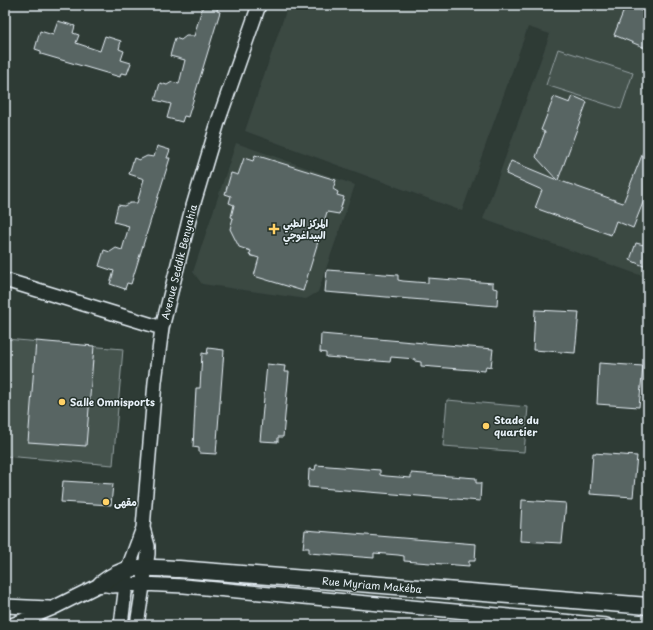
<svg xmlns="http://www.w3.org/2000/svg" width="653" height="630" font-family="'Playpen Sans','Playpen Sans Arabic',sans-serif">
  <rect width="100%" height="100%" fill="#2e3b35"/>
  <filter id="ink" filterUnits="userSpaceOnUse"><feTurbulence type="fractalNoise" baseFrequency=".025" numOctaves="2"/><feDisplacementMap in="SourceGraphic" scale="8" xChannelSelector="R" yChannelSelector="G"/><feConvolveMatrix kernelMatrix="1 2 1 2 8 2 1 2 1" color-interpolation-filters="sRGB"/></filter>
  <g filter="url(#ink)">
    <path fill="#3b4843" d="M288 5H648V278L483 219 550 34 528 27 462 211 245 131Z
      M236 143 355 185 318 292 306 299 202 284 193 272Z"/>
    <path fill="#45524e" stroke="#96a2a3" d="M558 49 633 73 621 109 546 85Z
      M5 339 123 349 113 465 5 456Z
      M447 400 528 407 524 452 443 446Z"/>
    <path fill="#596563" stroke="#e8f1f8" d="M203 5H218L217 11 220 12 188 117 184 116 182 122 167 118 171 104 155 100 160 83 167 85 172 82 179 84 185 60 170 56 175 38 181 40 186 36H194Z
      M626 5 648 13V49L614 35Z
      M58 21 75 26 73 33 79 35 76 43 100 51 105 36 121 41 119 49 124 51 121 60 131 63 127 74 121 73 120 77 41 54V51L35 49 40 31 53 35Z
      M573 96 587 102 558 180 623 203 648 140V190L633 228 616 221 611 235 535 208 542 190 506 174 511 161 557 180 536 157 545 132 541 130 554 97 570 103Z
      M157 146 170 150 167 158H170L131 284 127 283 125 289 110 284 114 271 99 266 104 250 110 252 116 248 122 250 129 226 114 222 118 205 124 206 130 203H137L144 179 129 174 134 158 139 160 147 156 154 157Z
      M255 155 336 180 333 189 338 192 337 195 344 197 339 214 327 212 303 291 254 276 259 258 249 255 251 251 239 247 230 229 233 218 231 217 234 205 229 203 231 196 225 194 231 173 238 175 244 158 253 161Z
      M636 243 648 246V268L630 260Z
      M327 270 398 275V280L403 281 428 283V278L493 283V288L498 289 497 306 325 292Z
      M535 310 579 312 575 353 533 350Z
      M321 334 493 349 491 367 486 366 485 371 421 366V362L415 361V359L391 357 390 362 326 357V353L320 352Z
      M36 341 94 346 86 446 28 442Z
      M208 348 224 350 216 454 199 453V448L193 447 196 388H200L202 353 207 354Z
      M599 363 643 366 639 407 597 404Z
      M267 364 285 366 284 372H289L283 437H278V442L260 441Z
      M593 453 637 456 633 497 590 494Z
      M316 465 380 470V475L386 476 411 478V473L476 478V483H481L480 501 308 487 309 469 315 470Z
      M63 481 113 484 111 505 61 502Z
      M522 500 566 503 562 543 520 541Z
      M305 530 476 544 475 561H469V566L404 561V556L398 555 374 553V558L309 553V548H303Z"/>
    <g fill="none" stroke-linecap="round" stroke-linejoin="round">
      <g stroke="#e8f1f8" stroke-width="16">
        <path id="minor" d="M5 280 162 328
          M5 606 49 608
          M12 625 53 608 101 584 112 586 142 584 184 586 606 625
          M121 625 128 568 143 528 155 382 162 328 190 216 219 119 259 5
          M137 625 148 554V546L143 528"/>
      </g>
      <g stroke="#e8f1f8" stroke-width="19">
        <path id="major" d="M101 584C129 562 145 568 179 569L648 606"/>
      </g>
      <use href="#minor" stroke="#26332d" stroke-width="13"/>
      <use href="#major" stroke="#26332d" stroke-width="16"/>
    </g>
  </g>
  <g fill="#ffd166" stroke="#26332d" stroke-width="1.5">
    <path d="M272 223h4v4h4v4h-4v4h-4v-4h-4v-4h4z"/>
    <circle cx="62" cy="402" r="4"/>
    <circle cx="486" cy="426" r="4"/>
    <circle cx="106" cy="502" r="4"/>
  </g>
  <g text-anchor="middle" stroke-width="3" stroke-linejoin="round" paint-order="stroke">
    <g font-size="10" font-weight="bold" fill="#e8f1f8" stroke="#26332d" text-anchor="start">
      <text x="283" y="227">المركز الطبي<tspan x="283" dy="12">البيداغوجي</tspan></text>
      <text x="70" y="406">Salle Omnisports</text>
      <text x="494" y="424">Stade du<tspan x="494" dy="12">quartier</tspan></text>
      <text x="114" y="506">مقهى</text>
    </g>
    <g font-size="10" fill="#e8f1f8" stroke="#26332d">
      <text transform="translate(179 262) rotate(-76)" y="4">Avenue Seddik Benyahia</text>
      <text transform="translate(372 585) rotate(5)" y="4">Rue Myriam Makéba</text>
    </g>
  </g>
  <rect width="653" height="630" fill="none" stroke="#26332d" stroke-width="20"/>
  <rect x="10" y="10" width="633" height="610" fill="none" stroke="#e8f1f8" stroke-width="1.5" filter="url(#ink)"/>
</svg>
